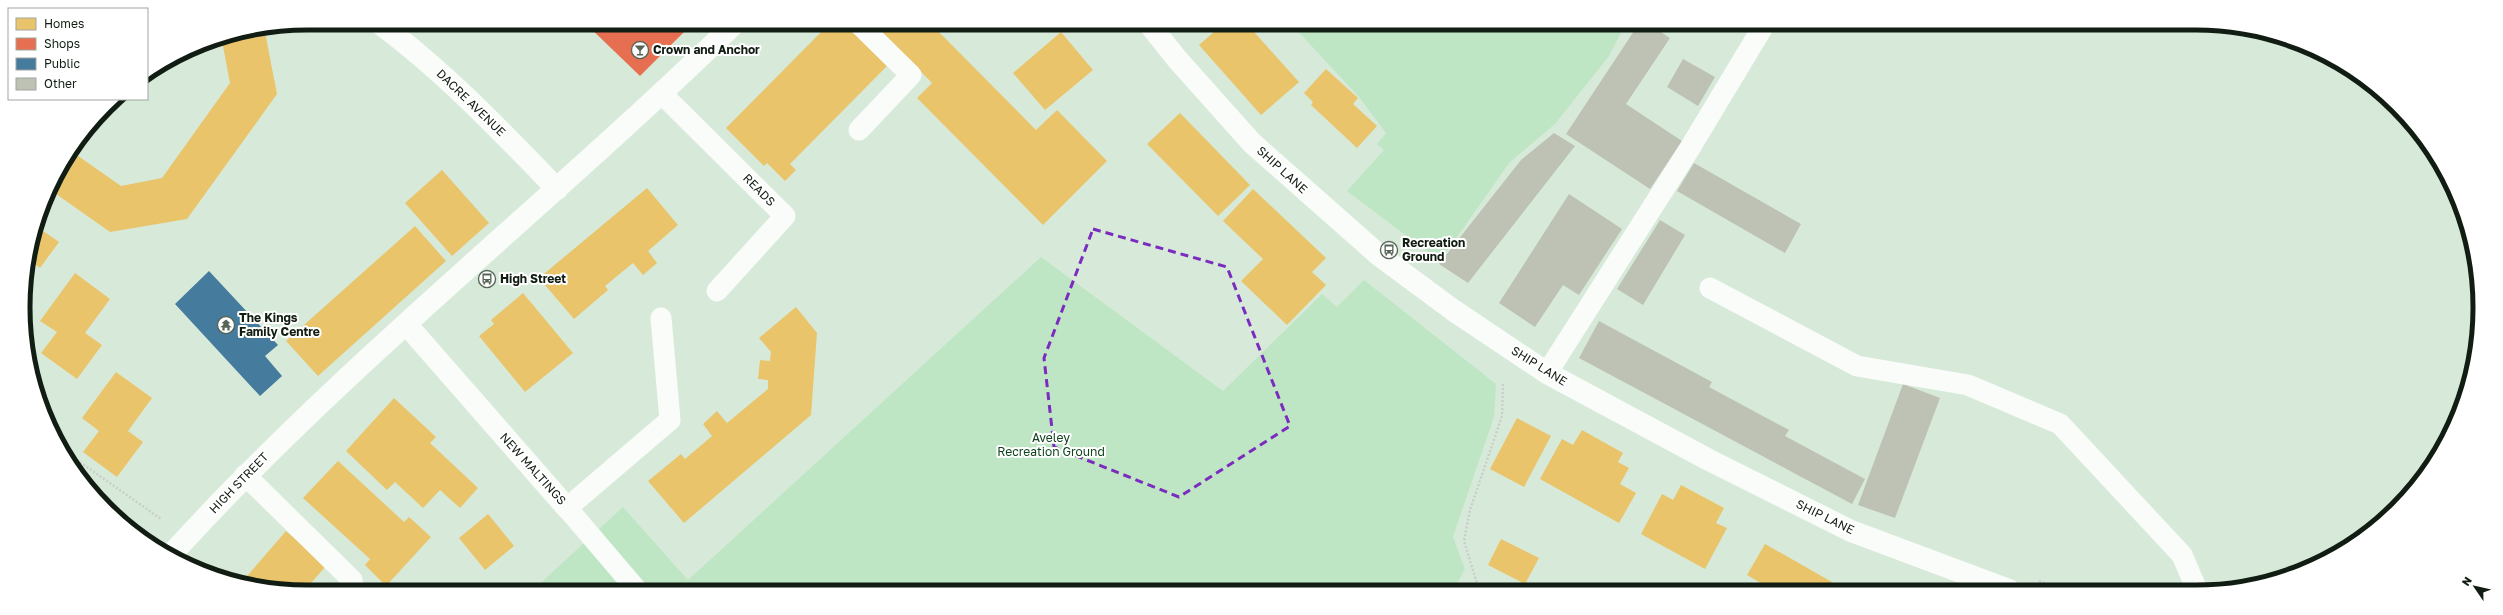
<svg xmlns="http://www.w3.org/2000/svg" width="2503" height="615" font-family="'Golos Text',sans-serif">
  <rect width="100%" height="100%" fill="#d7ead9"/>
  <path fill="#bfe6c4" d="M1291 24 1625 25 1609 56 1555 124 1510 162 1440 261 1347 191 1384 150 1377 144 1386 133 1359 97Z
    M1041 257 1223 391 1322 294 1337 307 1364 280 1496 384 1494 417 1453 537 1465 569 1454 590H533L623 507 688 580Z"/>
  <path fill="#e9c46a" d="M829 24H845L887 66 790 164 796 170 785 181 767 163 764 166 726 128Z
    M874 24H931L1036 130 1057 110 1107 161 1043 225 917 98 932 83Z
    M1223 24H1247L1299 82 1261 115 1199 45Z
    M264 27 277 94 187 219 110 232 49 189 71 151 121 186 162 178 230 83 222 41 219 39Z
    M1061 32 1093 70 1045 110 1013 73Z
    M1326 69 1358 98 1353 104 1377 126 1357 148 1311 105 1313 102 1304 93Z
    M1180 113 1250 185 1218 216 1147 144Z
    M442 170 489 223 452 256 405 203Z
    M647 188 678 225 648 251 657 263 643 275 633 263 605 286 608 290 574 319 539 278Z
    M1253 189 1326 258 1312 272 1326 285 1287 325 1241 281 1263 259 1223 221Z
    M36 226 59 242 40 268 28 259Z
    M415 226 446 261 318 376 286 341Z
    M75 273 110 299 85 333 102 345 77 379 41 353 57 332 40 321Z
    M523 293 573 353 525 392 479 336 494 324 491 320Z
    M796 307 817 333 811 415 684 523 648 481 681 454 685 459 712 436 703 424 717 411 727 423 768 389V380L758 379 760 360 770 361 771 352 759 338Z
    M116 372 152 398 128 431 143 442 117 477 83 452 99 431 82 418Z
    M394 398 436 437 430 443 478 488 460 508 440 490 423 508 395 482 387 490 346 451Z
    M1517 418 1551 436 1524 487 1490 469Z
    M1582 430 1623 453 1618 462 1629 468 1620 484 1636 493 1619 523 1540 479 1562 439 1573 445Z
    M338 461 404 522 409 517 431 537 386 586 365 565 370 559 303 498Z
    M1681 485 1724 508 1716 523 1727 528 1705 569 1641 534 1662 494 1673 500Z
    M488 514 514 546 485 570 459 538Z
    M286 531 326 566 305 590H270L241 583Z
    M1501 539 1539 558 1525 584 1488 565Z
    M1765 544 1832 582 1827 590H1773L1747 575Z"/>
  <path fill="#e76f51" d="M585 23H693L640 76Z"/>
  <path fill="#457b9d" d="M209 271 278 345 265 356 282 376 260 396 175 304Z"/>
  <path fill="#bdc2b4" d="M1638 25H1650L1670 38 1626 104 1682 141 1650 189 1566 134Z
    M1683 59 1715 77 1698 106 1667 87Z
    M1554 133 1575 146 1468 283 1439 264 1521 160Z
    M1694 163 1801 224 1785 253 1677 191Z
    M1569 194 1622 229 1579 295 1563 285 1535 327 1499 303Z
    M1660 220 1685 235 1643 305 1617 289Z
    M1599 321 1712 382 1709 387 1789 430 1785 436 1865 479 1852 504 1579 358Z
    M1903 384 1940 398 1895 518 1858 505Z"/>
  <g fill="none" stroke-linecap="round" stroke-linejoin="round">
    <path stroke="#c9cec9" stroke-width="2.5" stroke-dasharray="2 2" stroke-linecap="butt" d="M67 453 161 519
      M2039 581 2063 590
      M1479 590 1464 541 1470 510 1502 416 1503 383"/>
    <path stroke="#f9fcf9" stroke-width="21" d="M662 94 785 216 717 291
      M859 130 911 75 859 24
      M1710 288 1857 366 1968 385 2060 424 2182 555 2197 590
      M1547 373 1690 148 1764 25
      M245 475 352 580 354 590
      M637 590 567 508 670 420 661 318"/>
    <path stroke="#f9fcf9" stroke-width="22" d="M379 23C445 72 501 131 557 189
      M407 325 567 508"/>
    <path stroke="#f9fcf9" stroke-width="22" d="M1149 24 1177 59 1252 143 1380 256 1453 310 1547 373 1709 460 1851 531 2009 590
      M170 556C344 364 549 205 734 24"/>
  </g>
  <path fill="none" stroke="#7b2cbf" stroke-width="3" stroke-dasharray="8 5" stroke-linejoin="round" d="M1093 229 1227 267 1290 426 1179 497 1054 447 1044 358Z"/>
  <defs>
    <g id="bar-ring" transform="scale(0.9)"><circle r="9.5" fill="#fff" stroke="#566558" stroke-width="1.5"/><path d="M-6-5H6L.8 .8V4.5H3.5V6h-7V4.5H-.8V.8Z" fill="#566558"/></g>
    <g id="bus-ring" transform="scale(0.9)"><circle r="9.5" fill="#fff" stroke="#566558" stroke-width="1.5"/><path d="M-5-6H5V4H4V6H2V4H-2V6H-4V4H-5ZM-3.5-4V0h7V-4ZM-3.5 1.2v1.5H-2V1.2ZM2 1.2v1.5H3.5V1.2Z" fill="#566558"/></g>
    <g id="temple-ring" transform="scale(0.9)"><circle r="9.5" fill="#fff" stroke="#566558" stroke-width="1.5"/><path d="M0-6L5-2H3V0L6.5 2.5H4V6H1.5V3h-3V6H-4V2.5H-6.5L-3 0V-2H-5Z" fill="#566558"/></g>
  </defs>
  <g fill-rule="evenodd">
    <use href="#bar-ring" x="640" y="50"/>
    <use href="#bus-ring" x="1389" y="250"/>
    <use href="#bus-ring" x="487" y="279"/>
    <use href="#temple-ring" x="226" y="325"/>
  </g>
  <g text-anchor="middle" stroke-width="4" stroke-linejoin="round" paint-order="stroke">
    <g font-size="12" font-weight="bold" fill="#111d12" stroke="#fff" text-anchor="start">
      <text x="653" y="54">Crown and Anchor</text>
      <text x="1402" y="247">Recreation<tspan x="1402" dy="14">Ground</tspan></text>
      <text x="500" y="283">High Street</text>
      <text x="239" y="322">The Kings<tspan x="239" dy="14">Family Centre</tspan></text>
    </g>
    <g font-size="12" fill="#111d12" stroke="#fff">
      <text transform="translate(471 103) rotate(44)" y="4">DACRE AVENUE</text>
      <text transform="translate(1282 170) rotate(42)" y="4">SHIP LANE</text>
      <text transform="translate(759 190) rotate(45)" y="4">READS</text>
      <text transform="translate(1539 366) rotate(32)" y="4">SHIP LANE</text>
      <text transform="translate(533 469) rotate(48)" y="4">NEW MALTINGS</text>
      <text transform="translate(239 483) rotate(-46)" y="4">HIGH STREET</text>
      <text transform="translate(1825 517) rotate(26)" y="4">SHIP LANE</text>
    </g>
    <g font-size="12" fill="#0e431c" stroke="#fff">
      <text x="1051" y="442">Aveley<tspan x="1051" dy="14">Recreation Ground</tspan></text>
    </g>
  </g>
  <path d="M0 0H2503V615H0ZM307 30H2196A277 277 0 0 1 2473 307V308A277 277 0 0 1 2196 585H307A277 277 0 0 1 30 308V307A277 277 0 0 1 307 30Z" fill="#fff" fill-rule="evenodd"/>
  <path fill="none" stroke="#111d12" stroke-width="5" d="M307 30H2196A277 277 0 0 1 2473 307V308A277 277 0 0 1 2196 585H307A277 277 0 0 1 30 308V307A277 277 0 0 1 307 30Z"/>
  <rect x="8" y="8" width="140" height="92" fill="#ffffff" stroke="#a0a5a0"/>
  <rect x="16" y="18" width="20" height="12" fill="#e9c46a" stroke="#a0a5a0"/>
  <text x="44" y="28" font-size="12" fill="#111d12">Homes</text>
  <rect x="16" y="38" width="20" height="12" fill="#e76f51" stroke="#a0a5a0"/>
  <text x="44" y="48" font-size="12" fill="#111d12">Shops</text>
  <rect x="16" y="58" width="20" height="12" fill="#457b9d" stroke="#a0a5a0"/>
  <text x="44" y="68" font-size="12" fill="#111d12">Public</text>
  <rect x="16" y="78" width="20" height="12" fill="#bdc2b4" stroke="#a0a5a0"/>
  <text x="44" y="88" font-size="12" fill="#111d12">Other</text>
  <g transform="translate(2475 587) rotate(304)" stroke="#ffffff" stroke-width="3" paint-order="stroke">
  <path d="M0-3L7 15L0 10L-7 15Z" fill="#111d12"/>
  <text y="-6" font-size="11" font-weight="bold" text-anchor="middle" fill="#111d12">N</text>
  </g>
</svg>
